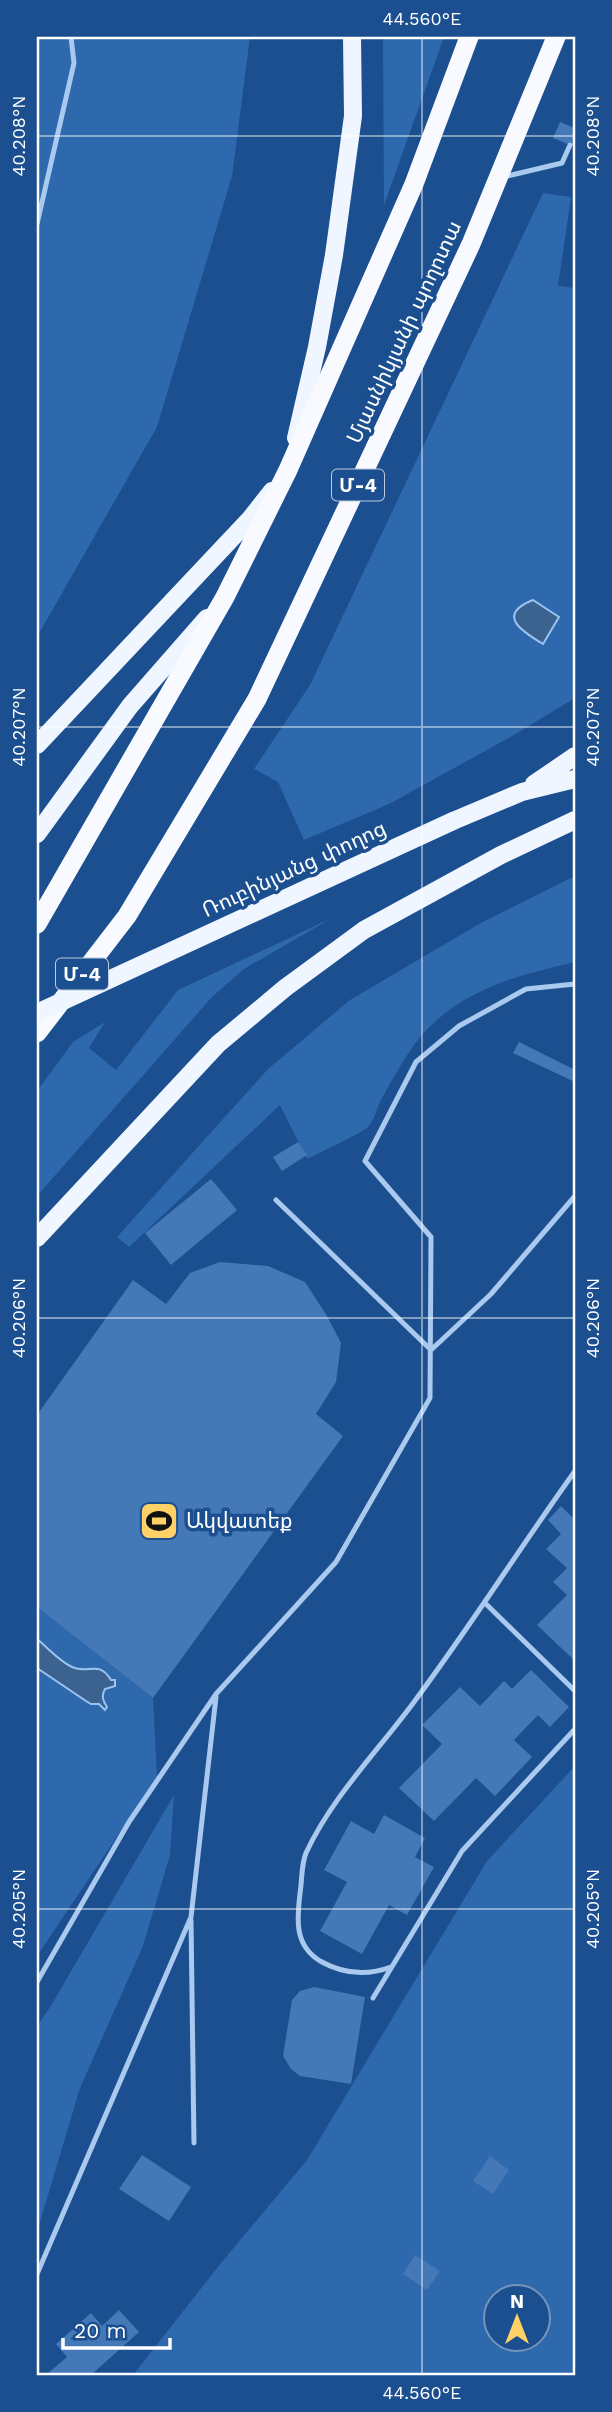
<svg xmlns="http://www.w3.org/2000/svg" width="612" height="2412" font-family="'Work Sans','Noto Sans Armenian',sans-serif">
  <rect width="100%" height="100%" fill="#1b4f8f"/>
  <path fill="#2e69ad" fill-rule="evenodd" d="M37 37H250L232 176 157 427 37 637Z
    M383 37H444L384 205Z
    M543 193 571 197 558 286 575 288V698L514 735 389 804 304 840 278 782 254 769 310 685Z
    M575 876V962C506 978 443 995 404 1060 396 1073 389 1085 382 1098 377 1106 375 1120 368 1127 359 1135 320 1152 307 1159L280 1105 129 1247 117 1237 268 1069 350 1000 479 924Z
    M332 918 244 969 212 997 37 1196V1091L73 1042 105 1022 89 1048 116 1070 178 990Z
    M37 1607 153 1698 157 1777 37 1956Z
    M575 1766V2375H133L221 2263 307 2160 487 1861ZM496 2296H538V2338H496Z
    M174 1795 170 1855 143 1946 80 2088 37 2232V2026L49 2009Z"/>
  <path fill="#3c6290" stroke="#9cc4f0" stroke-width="2" d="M533 600 559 617 543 644C523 632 495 615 533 600Z
    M37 1639C47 1647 59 1661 72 1667 88 1675 98 1659 111 1680H115V1686L105 1689C101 1696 103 1701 107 1707L105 1710 99 1704H91L86 1701 37 1668Z"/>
  <path fill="#4478b7" d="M560 122 575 128V147L553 138Z
    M519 1042 575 1070V1082L513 1053Z
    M298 1142 307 1155 282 1171 273 1157Z
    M211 1179 237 1210 171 1265 145 1233Z
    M220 1262 268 1266 305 1282 327 1316 341 1343 336 1382 316 1414 343 1436 153 1698 37 1607V1415L133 1280 166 1304 190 1273Z
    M561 1506 575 1520V1661L537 1625 567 1595 553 1582 567 1568 546 1549 561 1534 548 1520Z
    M531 1670 569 1707 550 1727 538 1715 514 1740 532 1757 495 1796 476 1778 434 1821 399 1788 442 1744 422 1725 460 1687 480 1706 504 1681 512 1689Z
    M384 1815 425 1838 415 1857 434 1867 407 1915 389 1905 362 1954 320 1931 347 1882 324 1870 351 1821 374 1834Z
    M314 1987 365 1997 351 2084 300 2076 291 2069 283 2056 292 2000 300 1991Z
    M142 2155 191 2187 169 2221 119 2189Z
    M490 2156 509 2170 493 2194 473 2181Z
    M415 2255 440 2271 427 2290 403 2274Z
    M119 2310 139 2332 91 2375H46L67 2357 56 2344 91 2313 102 2326Z"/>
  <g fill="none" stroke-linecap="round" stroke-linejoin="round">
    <path stroke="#a9c9ee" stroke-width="5" d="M503 177 562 163 570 145
      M37 224 74 63 71 37
      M276 1200 431 1350 491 1294 575 1196
      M485 1603 575 1691
      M191 1920 194 2143
      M391 1967C367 1976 343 1974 320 1961 291 1943 298 1913 301 1885 302 1874 302 1863 306 1853 331 1799 375 1754 411 1706 468 1630 519 1549 575 1471
      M37 1982 129 1822 216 1694 336 1562 430 1398 431 1237 365 1161 416 1062 459 1026 526 989 575 984
      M373 1998 462 1851 575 1729
      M37 2274 191 1917 216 1697"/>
    <path stroke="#f0f6ff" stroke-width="18" d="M296 438 317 347 334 255 353 116 352 37
      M37 745 250 519 272 491
      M534 784 575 756
      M453 821 522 792 575 779
      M37 834 130 706 207 618
      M37 1238 218 1044 285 988 364 930 501 855 575 820"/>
    <path stroke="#f8faff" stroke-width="19" d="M37 924 225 597 288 470 414 184 469 37
      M37 1033 127 916 257 699 471 244 556 37"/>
    <path stroke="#f0f6ff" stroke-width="18" d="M37 1013 453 821"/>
  </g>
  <path fill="none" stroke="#fff" stroke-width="2" stroke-opacity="0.45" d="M422 37V2375M37 136H575M37 727H575M37 1318H575M37 1909H575"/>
  <defs>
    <g id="stadium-square" transform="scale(2.0125)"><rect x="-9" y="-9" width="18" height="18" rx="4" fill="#ffd166" stroke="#1b4f8f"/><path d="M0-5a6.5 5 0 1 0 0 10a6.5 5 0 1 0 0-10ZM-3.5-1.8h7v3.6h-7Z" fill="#111"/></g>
  </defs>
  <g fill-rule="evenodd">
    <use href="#stadium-square" x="159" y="1521"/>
  </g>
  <g text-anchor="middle" stroke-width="7" stroke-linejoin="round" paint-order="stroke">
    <g fill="#1b4f8f" stroke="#bbcadd" stroke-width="2">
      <rect x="332" y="469.5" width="52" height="31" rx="5"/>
      <rect x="56" y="958.5" width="52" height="31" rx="5"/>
    </g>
    <g font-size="19" font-weight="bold" fill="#fff">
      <text x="358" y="492">Մ-4</text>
      <text x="82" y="981">Մ-4</text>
    </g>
    <g font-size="21" fill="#fff" stroke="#1b4f8f">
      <text transform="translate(404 332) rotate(-65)" y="7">Մյասնիկյանի պողոտա</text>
      <text transform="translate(294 869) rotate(-25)" y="7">Ռուբինյանց փողոց</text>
    </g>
    <g font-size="21" fill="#fff" stroke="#1b4f8f" text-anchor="start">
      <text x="186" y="1528">Ակվատեք</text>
    </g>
  </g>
  <rect width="612" height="2412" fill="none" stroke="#1b4f8f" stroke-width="77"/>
  <g transform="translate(517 2318)"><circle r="33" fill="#1b4f8f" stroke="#7695bc" stroke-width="2"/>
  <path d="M0-5L12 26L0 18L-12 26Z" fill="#ffd166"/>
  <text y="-10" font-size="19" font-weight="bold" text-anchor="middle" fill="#ffffff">N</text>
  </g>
  <path d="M63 2338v10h107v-10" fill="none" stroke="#ffffff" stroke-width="3.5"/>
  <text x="74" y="2338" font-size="21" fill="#ffffff" stroke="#1b4f8f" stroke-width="5" paint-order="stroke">20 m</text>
  <rect x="38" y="38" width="536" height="2336" fill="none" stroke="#fff" stroke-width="2.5"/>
  <g font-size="18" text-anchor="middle" fill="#fff">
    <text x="422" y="25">44.560°E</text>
    <text transform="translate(19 136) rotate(-90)" y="6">40.208°N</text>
    <text transform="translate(593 136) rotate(-90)" y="6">40.208°N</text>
    <text transform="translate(19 727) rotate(-90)" y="6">40.207°N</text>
    <text transform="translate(593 727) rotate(-90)" y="6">40.207°N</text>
    <text transform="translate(19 1318) rotate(-90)" y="6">40.206°N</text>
    <text transform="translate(593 1318) rotate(-90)" y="6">40.206°N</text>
    <text transform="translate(19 1909) rotate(-90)" y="6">40.205°N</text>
    <text transform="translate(593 1909) rotate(-90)" y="6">40.205°N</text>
    <text x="422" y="2399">44.560°E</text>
  </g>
</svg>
